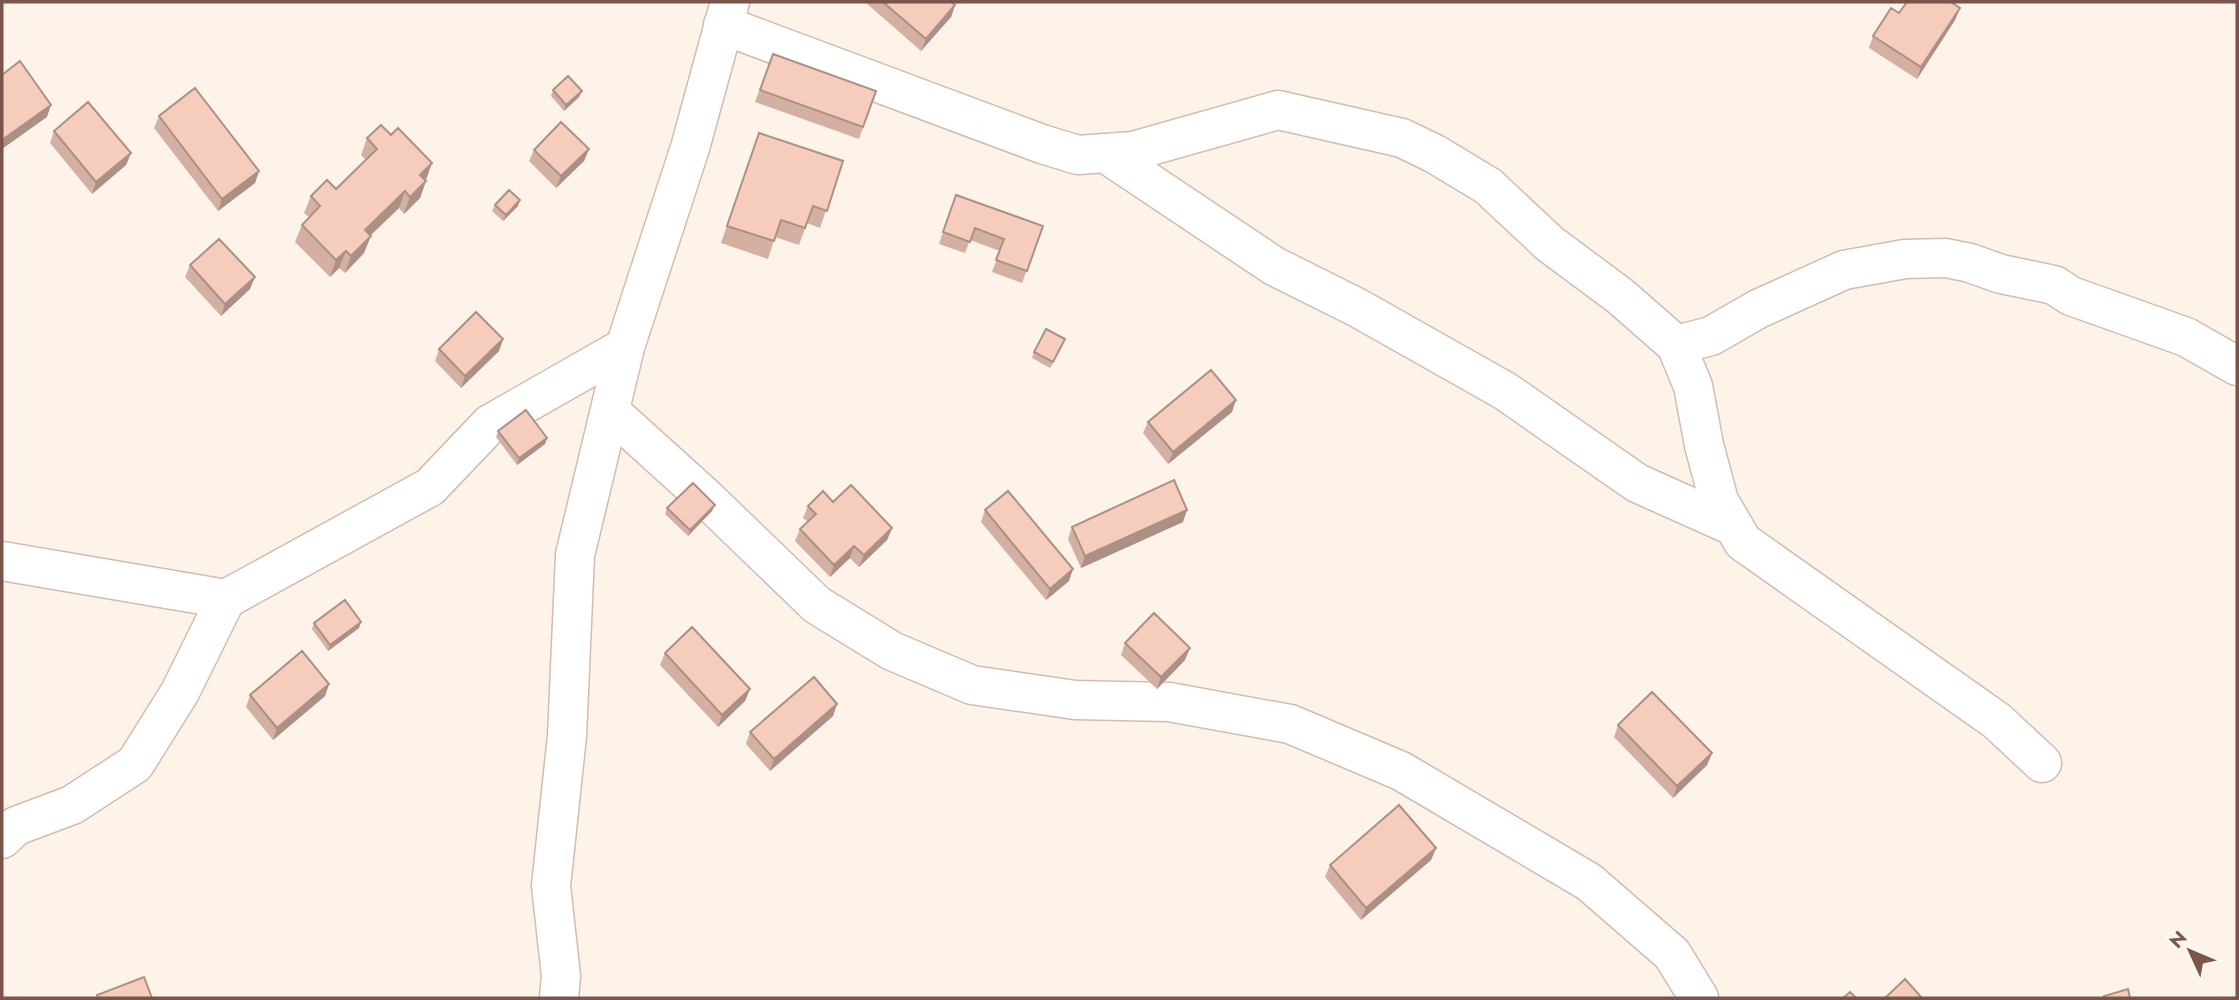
<svg xmlns="http://www.w3.org/2000/svg" width="2239" height="1000" font-family="Jost,sans-serif">
  <rect width="100%" height="100%" fill="#fef3e8"/>
  <g fill="none" stroke-linecap="round" stroke-linejoin="round">
    <g stroke="#d4bbaf" stroke-width="41">
      <path id="minor" d="M723 25 1042 144 1078 155 1133 151 1278 110 1402 138 1435 154 1488 186 1550 244 1620 296 1676 345 1693 386 1704 445 1719 501 1743 542 1997 721 2042 763
        M1105 153 1274 266 1358 308 1505 391 1637 483 1733 526
        M1676 345 1711 336 1758 309 1844 270 1905 259 1946 258 1970 263 2001 274 2054 285 2071 296 2186 337 2237 366
        M611 412 705 497 817 605 892 651 972 685 1075 700 1169 702 1290 724 1401 771 1589 882 1672 954 1699 998
        M2 561 226 599
        M2 839 16 826 72 805 135 764 180 692 226 599 430 487 490 424 625 347
        M559 998 561 976 551 886 567 736 575 555 625 347 690 148 730 2"/>
    </g>
    <use href="#minor" stroke="#fff" stroke-width="38"/>
  </g>
  <path fill="#d4b0a3" d="M865 2H951L955 5 951 17 921 51Z
    M1960 8 1955 20 1917 79 1869 48 1873 36 1899 13Z
    M773 54 876 91 859 139 755 102Z
    M553 90 582 91 579 97 564 111 551 96Z
    M159 116 259 171 255 183 218 211 154 128Z
    M54 131 131 153 126 165 92 194 50 143Z
    M759 133 843 161 820 228 807 223 799 245 775 237 768 259 721 243Z
    M367 138 426 181 420 198 404 214 399 208 370 236 364 253 345 273 339 268 330 277 295 242 302 225 309 217 304 213 311 196 336 189 366 160 361 155Z
    M589 149 584 161 556 188 529 161 534 150Z
    M956 195 1043 226 1022 283 992 272 1000 251 970 240 965 253 939 244Z
    M495 205 518 206 503 221 492 211Z
    M190 265 250 289 221 316 185 277Z
    M503 339 499 351 461 388 435 361 439 349Z
    M1063 345 1050 368 1032 358 1034 352Z
    M1232 412 1168 464 1143 433 1148 422Z
    M498 431 547 438 545 444 517 465 496 437Z
    M833 502 892 528 887 540 859 567 850 558 830 577 795 541 800 529 808 522 803 518 808 506Z
    M667 508 712 511 688 536 665 514Z
    M985 510 1069 581 1046 600 981 522Z
    M1183 522 1081 568 1068 539 1072 527Z
    M314 623 359 628 328 651 312 629Z
    M1125 643 1185 660 1157 689 1121 655Z
    M665 653 750 689 745 701 718 727 660 665Z
    M329 684 325 696 273 740 246 707 250 695Z
    M837 704 833 716 770 771 746 744 750 732Z
    M1618 725 1712 753 1707 765 1673 798 1614 737Z
    M1436 848 1431 860 1361 920 1325 877 1330 865Z"/>
  <path fill="#ac9084" d="M955 5 951 17 921 51 926 39Z
    M1960 8 1955 20 1917 79 1921 67Z
    M582 91 579 97 564 111 566 105Z
    M51 105 47 117 2 149V140Z
    M589 149 584 161 556 188 561 176Z
    M131 153 126 165 92 194 96 182Z
    M432 163 426 180 420 175Z
    M259 171 255 183 218 211 222 199Z
    M426 181 420 198 404 214 410 197Z
    M405 191 399 208 358 247 365 230Z
    M520 200 518 206 503 221 506 215Z
    M371 236 364 253 345 273 351 256Z
    M346 251 339 268 330 277 336 260Z
    M255 277 250 289 221 316 225 304Z
    M503 339 499 351 461 388 465 376Z
    M1236 400 1232 412 1168 464 1173 452Z
    M547 438 545 444 517 465 519 458Z
    M715 505 712 511 688 536 690 530Z
    M1187 510 1183 522 1081 568 1085 556Z
    M892 528 887 540 859 567 864 555Z
    M854 546 850 558 830 577 834 565Z
    M1073 569 1069 581 1046 600 1050 589Z
    M361 622 359 628 328 651 330 645Z
    M1190 648 1185 660 1157 689 1161 677Z
    M329 684 325 696 273 740 277 728Z
    M750 689 745 701 718 727 722 715Z
    M837 704 833 716 770 771 774 759Z
    M1712 753 1707 765 1673 798 1677 786Z
    M1436 848 1431 860 1361 920 1366 908Z"/>
  <path fill="#f6cdbd" stroke="#ac9084" stroke-width="2" d="M883 2H951L955 5 926 39Z
    M1907 2H1951L1960 8 1921 67 1873 36 1891 8 1899 13Z
    M773 54 876 91 863 127 760 90Z
    M20 61 51 105 2 140V75Z
    M568 76 582 91 566 105 553 90Z
    M195 88 259 171 222 199 159 116Z
    M88 102 131 153 96 182 54 131Z
    M561 122 589 149 561 176 534 150Z
    M381 125 391 135 398 128 432 163 420 175 426 181 410 197 405 191 365 230 371 236 351 256 346 251 336 260 302 225 320 206 311 196 327 180 336 189 377 149 367 138Z
    M759 133 843 161 827 211 813 206 805 228 781 220 774 241 727 226Z
    M509 190 520 200 506 215 495 205Z
    M956 195 1043 226 1027 271 996 260 1004 239 975 228 970 242 943 232Z
    M219 239 255 277 225 304 190 265Z
    M476 312 503 339 465 376 439 349Z
    M1046 329 1065 339 1053 362 1034 352Z
    M1211 370 1236 400 1173 452 1148 422Z
    M526 410 547 438 519 458 498 431Z
    M1174 480 1187 510 1085 556 1072 527Z
    M693 483 715 505 690 530 667 508Z
    M851 485 892 528 864 555 854 546 834 565 800 529 816 514 808 506 823 491 833 502Z
    M1008 491 1073 569 1050 589 985 510Z
    M345 600 361 622 330 645 314 623Z
    M1154 613 1190 648 1161 677 1125 643Z
    M692 627 750 689 722 715 665 653Z
    M302 651 329 684 277 728 250 695Z
    M814 677 837 704 774 759 750 732Z
    M1652 692 1712 753 1677 786 1618 725Z
    M1399 805 1436 848 1366 908 1330 865Z
    M144 977 152 998H98L97 995Z
    M1905 979 1922 998H1885Z
    M2128 989 2130 998H2105L2104 996Z
    M1850 992 1856 998H1843Z"/>
  <rect width="2239" height="1000" fill="none" stroke="#7b5549" stroke-width="7"/>
  <g transform="translate(2190 951) rotate(314)" stroke="#fff7f0" stroke-width="5" paint-order="stroke">
  <path d="M0-5L12 26L0 18L-12 26Z" fill="#7b5549"/>
  <text y="-10" font-size="19" font-weight="bold" text-anchor="middle" fill="#7b5549">N</text>
  </g>
</svg>
